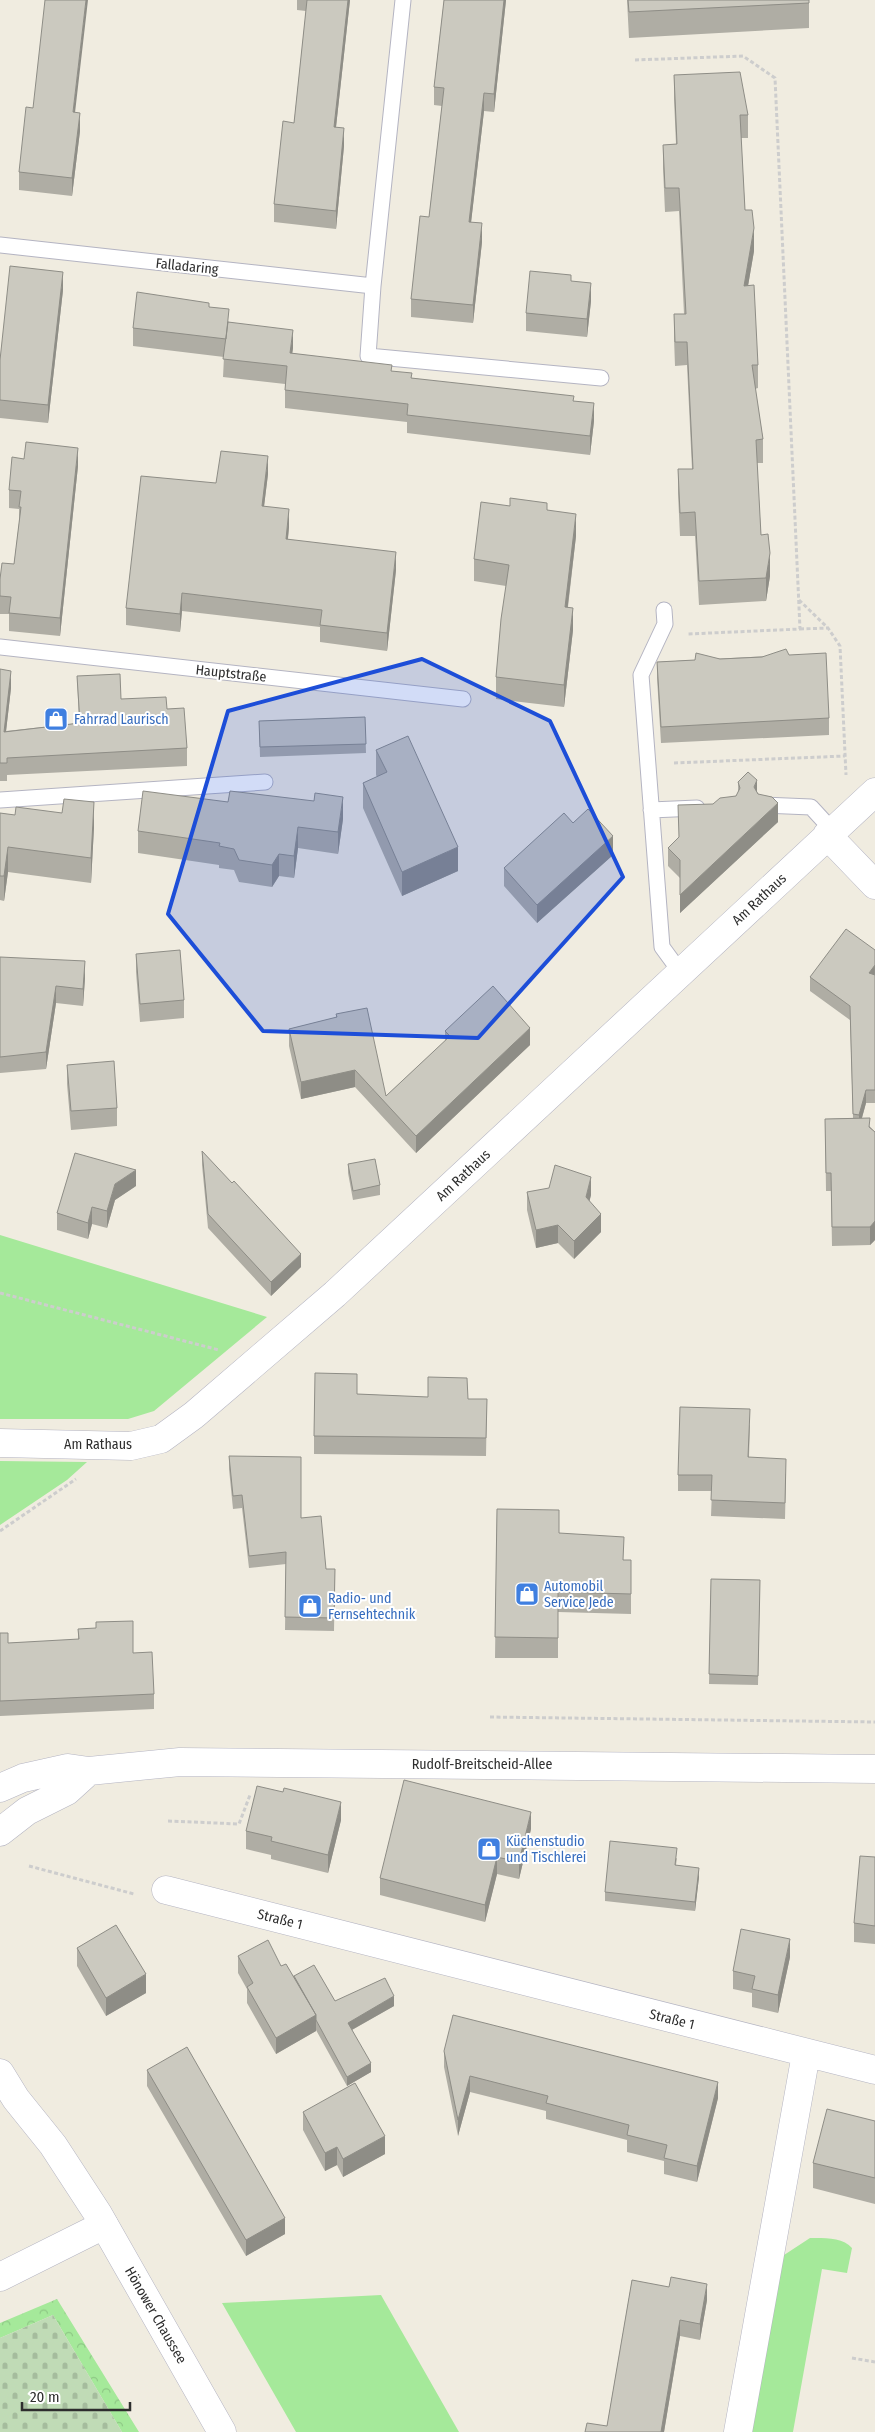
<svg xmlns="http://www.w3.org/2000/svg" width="875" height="2432" font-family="'Fira Sans Condensed',sans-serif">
  <defs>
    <pattern id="forest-crowns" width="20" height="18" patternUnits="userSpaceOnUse" patternTransform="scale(1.25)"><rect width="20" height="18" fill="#a5e99a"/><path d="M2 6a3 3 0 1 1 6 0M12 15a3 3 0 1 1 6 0" fill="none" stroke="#8ec885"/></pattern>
    <pattern id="cemetery-stones" width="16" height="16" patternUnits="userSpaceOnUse" patternTransform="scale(1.25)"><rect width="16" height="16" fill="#c0dbb6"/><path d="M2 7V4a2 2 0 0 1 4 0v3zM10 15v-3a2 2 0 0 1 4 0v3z" fill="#a5bc9d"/></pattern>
  </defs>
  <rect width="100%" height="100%" fill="#f0ece0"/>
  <path fill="#a5e99a" d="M0 1235 267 1317 154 1411 128 1419H0Z
    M0 1461 87 1462 67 1480 0 1525Z
    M810 2238C823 2238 843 2237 852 2248L847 2273 822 2269 793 2432H751L781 2257Z
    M381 2295 459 2432H296L222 2303Z"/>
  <path fill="url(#forest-crowns)" d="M57 2299 139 2432H122L53 2315 0 2338V2323Z"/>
  <path fill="url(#cemetery-stones)" d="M53 2315 122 2432H0V2338Z"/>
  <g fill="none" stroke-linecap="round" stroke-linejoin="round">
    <g stroke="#b4b4c2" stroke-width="17">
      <path id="service" d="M0 245 373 286 403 0
        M373 286 368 356 601 378
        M664 610 665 624 641 675 662 947 681 973
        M0 647 463 699
        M0 800 265 782
        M763 805 811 807 833 831
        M651 810 697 808"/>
    </g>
    <g stroke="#b4b4c2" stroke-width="29">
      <path id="minor" d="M827 835 875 885
        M0 1443 131 1446 161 1439 194 1415 335 1294 875 792
        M166 1890 875 2070
        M0 2277 104 2225
        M738 2432 806 2054"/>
    </g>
    <g stroke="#b4b4c2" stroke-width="29">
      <path id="tertiary" d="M0 1788 23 1778 68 1768 89 1771 180 1762 875 1769
        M0 1832 27 1811 67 1791 89 1771"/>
    </g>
    <g stroke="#b4b4c2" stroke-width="29">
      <path id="secondary" d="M0 2073 16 2099 53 2145 98 2214 222 2432"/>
    </g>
    <path stroke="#cdcdcd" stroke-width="3" stroke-dasharray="4 2.5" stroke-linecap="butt" d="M635 60 743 56 775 78 800 629 688 634
      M799 600 828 628 840 646 846 775
      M800 629 828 628
      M674 763 845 756
      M0 1293 219 1350
      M0 1531 76 1479
      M490 1717 875 1722
      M168 1821 239 1824 250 1795
      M29 1866 134 1894
      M852 2358 875 2362"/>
    <use href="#service" stroke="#fff" stroke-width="15"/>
    <use href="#minor" stroke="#fff" stroke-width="28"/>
    <use href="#tertiary" stroke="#fff" stroke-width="28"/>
    <use href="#secondary" stroke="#fff" stroke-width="28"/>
  </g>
  <path fill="#afada4" d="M297 0H350L336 127 344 146 336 229 274 222V204L294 123 306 11 297 10Z
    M444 0H506L494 112 484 111 471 222 482 242 473 323 411 317V299L429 217 442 106 434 105V87Z
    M627 0H809V28L629 38Z
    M674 75 748 115V138H741L745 210 754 251 748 286 758 365V388L755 389 763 439V463H757L761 535 770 576 766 601 699 605 695 536H680L678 493V469H692L687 365 675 366 674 338V314H684L679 211 665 212 663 168V145L676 144 674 99Z
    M75 112 80 131 72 196 19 190V172Z
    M63 290 48 423 0 418V360Z
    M591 301 587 337 526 331V313Z
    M209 307 229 322 293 348 292 353 392 371 412 378 574 401 594 421 590 455 407 433V422L285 408V384L223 377 224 357 133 346V328Z
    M78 466 60 636 9 631V614H0V579L14 564 19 523V509L9 508V490Z
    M268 474 264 506 289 527 288 539 396 570 387 651 320 642V627L182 611 180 632 126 625V608L216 483Z
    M547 510 576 536 568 607 573 630 564 707 496 699V677L506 586 474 581V559Z
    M789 655 829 718V735L661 743 657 678V662Z
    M0 669 11 688 6 731 79 723 77 676 121 699 167 709 187 748V766L7 775V781H0Z
    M365 717 366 753 260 757 259 721Z
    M376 750 458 871 402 896 363 808V783L377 777 376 775Z
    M738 782 757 792 778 822 680 913V878L668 866V848L713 804 736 796 738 793Z
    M0 813 94 827 91 883 8 872 4 901 0 900Z
    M343 819 338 854 298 848 294 878 279 876 272 887 239 882 234 870 219 868V865L138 853V831Z
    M573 823 613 855 537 923 504 886V868Z
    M875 950V1103H866L862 1118 875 1132V1240L870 1245 832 1246 831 1191H826L825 1119 853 1118 850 1020 810 991V977Z
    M136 954 184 1000V1018L140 1022 136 972Z
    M0 957 85 978 83 1006 56 1003 46 1069 0 1073Z
    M336 1014 386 1096 445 1041V1031L530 1045 416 1153 355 1087 301 1099 289 1046V1029L336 1018Z
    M67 1065 117 1108V1126L71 1130 67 1084Z
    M202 1151 301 1267 271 1296 208 1228 202 1165Z
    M348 1164 380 1185V1195L353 1200 348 1173Z
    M136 1186 115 1200 107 1228 92 1224 88 1239 57 1230V1213Z
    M527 1192 591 1195 589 1202 601 1232 574 1259 558 1243 536 1248 527 1210Z
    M357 1394 468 1399H487L486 1456 314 1454V1436Z
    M750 1425 749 1457 786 1474 785 1519 711 1516 712 1491H678V1475Z
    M229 1456 301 1518 326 1569H335L334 1631 285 1630 286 1564 249 1568 242 1508 233 1509 229 1469Z
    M497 1509 559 1533 624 1560H631V1614L558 1612V1658H495Z
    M711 1579 760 1580 758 1685 709 1684Z
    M78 1629 133 1653 154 1694V1709L0 1716V1633L8 1643 78 1640Z
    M341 1820 328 1873 271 1859V1855L246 1849V1831Z
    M531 1829 519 1879 497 1874 485 1922 380 1895V1878Z
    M875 1857V1944L854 1942V1923Z
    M677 1858 676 1865 699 1877 695 1911 605 1901V1892Z
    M77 1948 146 1993 106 2016 77 1966Z
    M238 1956 281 1966 294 1976 335 2001 394 2006 352 2030 371 2072 347 2086 316 2030V2031L276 2054 247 2003V1989L238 1973Z
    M790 1957 778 2013 752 2007V1993L733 1989V1971Z
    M444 2051 718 2098 697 2182 664 2174V2161L627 2152V2140L546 2119V2111L470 2092 458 2136 444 2067Z
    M147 2070 285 2234 246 2256 147 2086Z
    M303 2112 385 2154 343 2177 337 2165 325 2171 303 2130Z
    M875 2121V2204L813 2188V2163Z
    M632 2280 707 2300 700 2340 680 2336 664 2432H585L607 2426Z"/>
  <path fill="#8e8d86" d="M86 0H88L73 130V112Z
    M348 0H350L334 145V127Z
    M504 0H506L494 112V94Z
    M484 93V111L469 240V222Z
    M80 113V131L72 196V178Z
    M344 128V146L336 229V211Z
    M482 223V242L473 323V305Z
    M754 228V251L744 309V286Z
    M63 272V290L48 423V405Z
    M591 283V301L587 337V319Z
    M293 330V348L290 371V353Z
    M594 403V421L590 455V436Z
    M78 448V466L60 636V618Z
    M268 456V474L262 523V506Z
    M289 509V527L286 556V539Z
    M576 514V536L565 629V607Z
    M396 552V570L387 651V633Z
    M770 553V576L766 601V578Z
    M182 593V611L180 632V614Z
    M573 608V630L564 707V685Z
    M11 671V688L4 749V732Z
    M757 780V799L754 787Z
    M343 797V819L338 854V832Z
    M94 802V827L91 883V858Z
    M778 803V822L680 913V895Z
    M298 827V848L294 878V856Z
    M613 836V855L537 923V905Z
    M8 847V872L4 901V876Z
    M458 847V871L402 896V872Z
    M279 854V876L272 887V865Z
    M85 961V978L83 1006V989Z
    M875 965V978L869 973Z
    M56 986V1003L46 1069V1052Z
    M530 1028V1045L416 1153V1136Z
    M355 1070V1087L301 1099V1082Z
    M866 1090V1103L859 1128V1115Z
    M136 1170V1186L115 1200 107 1228V1211L115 1184Z
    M591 1177V1195L586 1215V1197Z
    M92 1207V1224L88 1239V1223Z
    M601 1214V1232L574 1259V1241Z
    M875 1221V1240L870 1245V1227Z
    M558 1225V1243L536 1248V1230Z
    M301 1254V1267L271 1296V1282Z
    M341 1802V1820L328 1873V1855Z
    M531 1812V1829L519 1879V1862Z
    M497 1857V1874L485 1922V1905Z
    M699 1868V1877L695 1911V1902Z
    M790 1939V1957L778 2013V1995Z
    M146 1974V1993L106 2016V1998Z
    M394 1996V2006L348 2032V2023Z
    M316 2015V2031L276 2054V2038Z
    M371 2063V2072L347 2086V2077Z
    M470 2076V2092L458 2136V2120Z
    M718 2082V2098L697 2182V2166Z
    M385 2136V2154L343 2177V2159Z
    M337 2147V2165L325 2171V2153Z
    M285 2218V2234L246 2256V2240Z
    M707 2284V2300L700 2340V2324Z
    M680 2320V2336L664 2432H661Z"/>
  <path fill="#cbc9bf" stroke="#8e8d86" d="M45 0H86L73 112 80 113 72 178 19 172 26 107 33 108Z
    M307 0H348L334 127 344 128 336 211 274 204 283 121 294 123Z
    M444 0H504L494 94 484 93 469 222 482 223 473 305 411 299 420 216 429 217 444 88 434 87Z
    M628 0H809V3L629 12Z
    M740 72 748 115H740L745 210H752L754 228 744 286 754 285 758 365H752L763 439 756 440 761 535 768 534 770 553 766 578 699 581 695 512 680 513 678 469H693L687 342H675L674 314H686L679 188H665L663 145 677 144 674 75Z
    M10 266 63 272 48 405 0 400V360Z
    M530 271 571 275V281L591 283 587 319 526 313Z
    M137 292 209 303V307L229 309 226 339 133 328Z
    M228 322 293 330 290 353 392 365 391 371 412 373 411 378 574 396 573 401 594 403 590 436 407 415 408 404 285 390 287 366 223 359Z
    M26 442 78 448 60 618 9 613 11 597 0 596V579L2 563 14 564 21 507H19L21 491 9 490 12 457 24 459Z
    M221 451 268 456 262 506 289 509 286 539 396 552 387 633 320 625 322 610 182 593 180 614 126 608 141 476 216 483Z
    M510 498 547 503V510L576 514 565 607 573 608 564 685 496 677 501 619 509 565 474 559 481 502 510 506Z
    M786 649 789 655 826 653 829 718 661 727 657 662 695 660 696 653 720 659 762 657Z
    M0 669 11 671 4 732 80 723 77 676 120 674 121 699 166 697 167 709 184 708 187 748 7 758V763H0Z
    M365 717 366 744 260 747 259 721Z
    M408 736 458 847 402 872 363 783 387 772 376 750Z
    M748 772 757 780 754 787 758 794 772 797 778 803 680 895V860L668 848 679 837 678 805 713 804 720 798 736 796 740 788 738 782Z
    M143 791 228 802 230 791 314 801 315 793 343 797 338 832 298 827 294 856 279 854 272 865 239 860 234 849 219 846 220 843 138 831Z
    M64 799 94 802 91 858 8 847 4 876H0V813L15 815 16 807 62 813Z
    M588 809 613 836 537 905 504 868 564 813 573 823Z
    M846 929 875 950V965L869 973 875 975V1090H866L859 1115 853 1114 850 1006 810 977Z
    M180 950 184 1000 140 1004 136 954Z
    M0 957 85 961 83 989 56 986 46 1052 0 1057Z
    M493 986 530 1028 416 1136 355 1070 301 1082 289 1029 337 1017 336 1014 367 1008 386 1096 450 1036 445 1031Z
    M114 1061 117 1108 71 1111 67 1065Z
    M870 1118 869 1127 875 1132V1221L870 1227H832L831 1173H826L825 1119Z
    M202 1151 232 1183 234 1181 301 1254 271 1282 208 1214Z
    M75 1153 136 1170 115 1184 107 1211 92 1207 88 1223 57 1213Z
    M375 1159 380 1185 353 1191 348 1164Z
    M555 1165 591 1177 586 1197 601 1214 574 1241 558 1225 536 1230 527 1192 549 1188Z
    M315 1373 357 1374V1394L428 1397V1377L467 1378 468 1399H487L486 1438 314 1436Z
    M680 1407 750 1409 748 1457 786 1459 785 1503 711 1500 712 1475H678Z
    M229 1456 301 1457V1518L321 1516 326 1569H335L334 1618 285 1617 286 1552 249 1556 242 1495 233 1496Z
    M497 1509 559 1510V1533L624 1537 623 1560H631V1594L558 1592V1638L495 1637Z
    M711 1579 760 1580 758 1676 709 1674Z
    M133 1621V1653L152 1652 154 1694 0 1701V1633H8V1643L79 1639 78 1629 96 1628V1622Z
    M404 1780 531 1812 519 1862 497 1857 485 1905 380 1878Z
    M257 1786 283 1792 284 1788 341 1802 328 1855 271 1841 272 1837 246 1831Z
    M610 1841 677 1848 675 1865 699 1868 695 1902 605 1892Z
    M860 1856 875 1857V1926L854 1923Z
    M116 1925 146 1974 106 1998 77 1948Z
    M741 1929 790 1939 778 1995 752 1989 755 1976 733 1971Z
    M268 1940 281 1966 286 1964 316 2015 276 2038 247 1987 253 1983 238 1956Z
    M314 1965 335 2001 385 1978 394 1996 348 2023 371 2063 347 2077 316 2020V2015L294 1976Z
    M453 2015 718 2082 697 2166 664 2158 667 2145 627 2135 629 2125 546 2103 548 2096 470 2076 458 2120 444 2051Z
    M187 2047 285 2218 246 2240 147 2070Z
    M355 2083 385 2136 343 2159 337 2147 325 2153 303 2112Z
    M827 2109 875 2121V2178L813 2163Z
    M671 2277 707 2284 700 2324 680 2320 661 2432H585L587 2423 607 2426 632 2280 669 2287Z"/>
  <path fill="#1d4ed8" fill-opacity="0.2" stroke="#1d4ed8" stroke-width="4" stroke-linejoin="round" d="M422 659 550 721 623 877 478 1038 263 1031 168 914 228 711Z"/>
  <defs>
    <g id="shop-square" transform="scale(1.25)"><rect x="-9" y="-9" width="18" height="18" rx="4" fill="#3f7fe0" stroke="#fff"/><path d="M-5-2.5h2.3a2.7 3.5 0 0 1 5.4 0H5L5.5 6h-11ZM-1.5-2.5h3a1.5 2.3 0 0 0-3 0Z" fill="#fff"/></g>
  </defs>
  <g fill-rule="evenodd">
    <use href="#shop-square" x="56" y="719"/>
    <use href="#shop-square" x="527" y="1594"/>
    <use href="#shop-square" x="310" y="1606"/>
    <use href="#shop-square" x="489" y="1849"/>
  </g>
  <g text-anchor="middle" stroke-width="4" stroke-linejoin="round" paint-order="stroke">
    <g font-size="14" fill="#2e2e2e" stroke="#fff">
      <text transform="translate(187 266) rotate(6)" y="5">Falladaring</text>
      <text transform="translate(231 673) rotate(6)" y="5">Hauptstraße</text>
      <text transform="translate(759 899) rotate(-43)" y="5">Am Rathaus</text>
      <text transform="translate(463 1175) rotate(-43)" y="5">Am Rathaus</text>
      <text x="98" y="1449">Am Rathaus</text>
      <text x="482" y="1769">Rudolf-Breitscheid-Allee</text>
      <text transform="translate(280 1919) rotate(14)" y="5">Straße 1</text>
      <text transform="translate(672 2019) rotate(14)" y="5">Straße 1</text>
      <text transform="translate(156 2315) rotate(60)" y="5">Hönower Chaussee</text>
    </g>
    <g font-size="14" fill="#366cbe" stroke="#fff" text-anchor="start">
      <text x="74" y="724">Fahrrad Laurisch</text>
      <text x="544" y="1591">Automobil<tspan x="544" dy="16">Service Jede</tspan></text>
      <text x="328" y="1603">Radio- und<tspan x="328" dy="16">Fernsehtechnik</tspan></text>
      <text x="506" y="1846">Küchenstudio<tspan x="506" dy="16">und Tischlerei</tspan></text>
    </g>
  </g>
  <path d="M22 2402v8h108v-8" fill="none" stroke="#2e2e2e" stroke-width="2.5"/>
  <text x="30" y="2402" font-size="15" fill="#2e2e2e" stroke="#ffffff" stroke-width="4" paint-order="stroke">20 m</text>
</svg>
